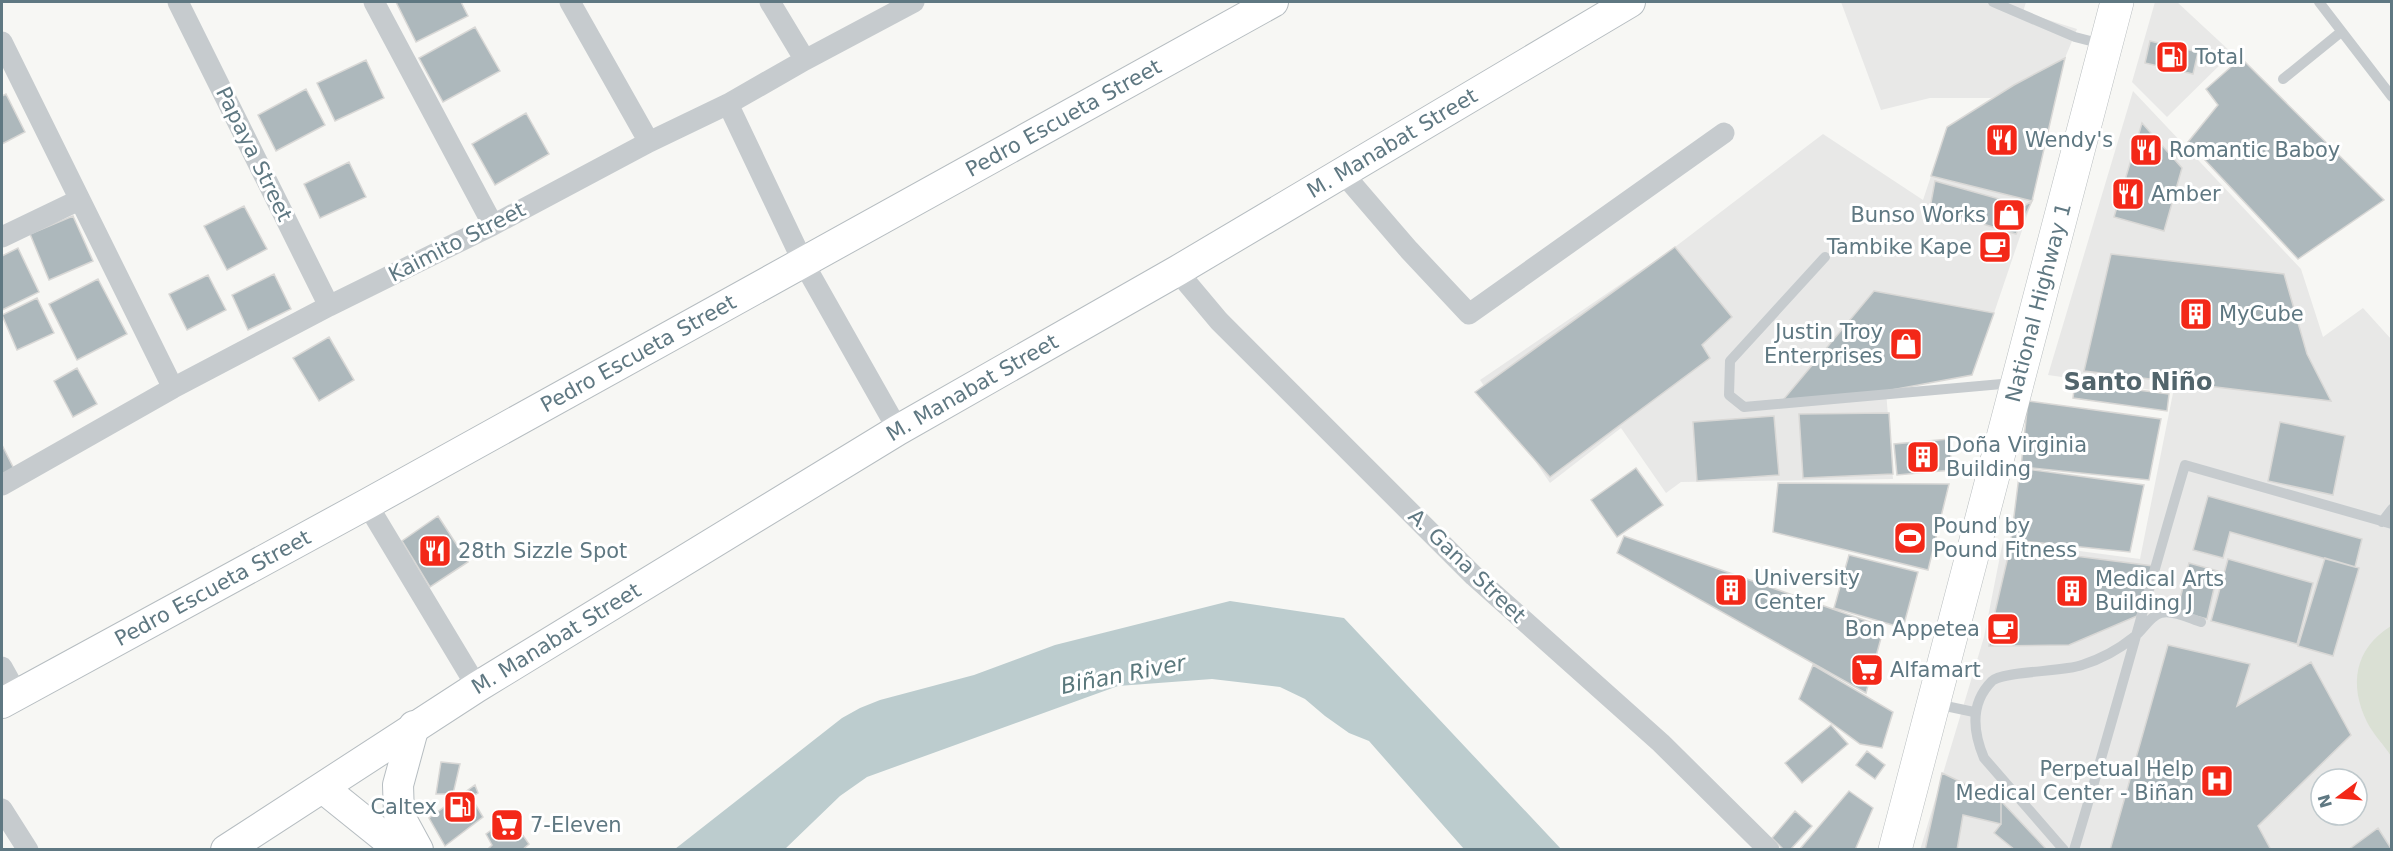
<svg xmlns="http://www.w3.org/2000/svg" width="2393" height="851" font-family="'DejaVu Sans',sans-serif">
  <rect width="100%" height="100%" fill="#f7f7f4"/>
  <path fill="#e8e8e7" fill-rule="evenodd" d="M1841 2H2026L2023 12 2077 29 2065 58 1991 98H1930L1881 110Z
    M2155 2H2177L2232 53 2167 117 2132 82Z
    M2133 91 2301 269 2323 337 2363 308 2391 339V849L1920 850 1984 637 2003 541 2140 559 2173 393 2048 375ZM2321 779H2357V815H2321Z
    M1823 134 1923 200 1931 176 2032 201 1994 313 1874 291 1784 399 1886 391 1893 479 1681 482 1666 493 1621 428 1550 483 1480 380 1675 247Z"/>
  <path fill="#dae0d4" d="M2391 626V756C2384 745 2373 734 2367 722 2349 685 2354 649 2391 626Z"/>
  <path fill="#bcccce" d="M1230 601 1344 618 1561 849H1464L1369 741 1349 733 1325 716 1305 699 1280 687 1212 679 1118 686 867 777 840 796 785 849H675L842 718 860 708 880 700 974 675 1055 645Z"/>
  <path fill="#adb8bc" stroke="#d9d8d6" stroke-width="1.5" d="M396 2H461L468 16 416 42Z
    M475 27 500 71 443 102 419 58Z
    M2150 41 2198 52 2193 74 2145 63Z
    M2065 58 2032 201 1931 176 1947 127 2014 85Z
    M2241 58 2384 200 2298 259 2188 142 2218 105 2206 89Z
    M366 60 384 98 335 121 317 83Z
    M306 89 325 125 276 151 258 115Z
    M6 94 25 132 2 144V96Z
    M526 113 549 154 495 185 472 144Z
    M2142 123 2182 168 2164 231 2114 217Z
    M349 162 366 197 320 218 304 184Z
    M1935 181 2024 206 2032 201 2016 234 1930 208Z
    M244 206 267 249 227 270 204 226Z
    M73 216 93 261 49 280 30 234Z
    M1675 247 1732 317 1702 345 1710 358 1550 477 1475 392Z
    M18 248 39 292 2 310V256Z
    M2111 254 2284 274 2307 354 2331 401 2084 371Z
    M274 274 291 309 248 330 232 295Z
    M208 275 226 310 187 330 169 294Z
    M98 279 127 334 77 360 49 304Z
    M1874 291 1994 313 1972 375 1886 391 1783 400Z
    M37 298 54 333 17 350 2 315Z
    M329 337 354 380 319 401 293 358Z
    M77 368 97 404 73 417 54 381Z
    M2075 382 2169 394 2167 411 2073 398Z
    M2028 401 2161 419 2149 480 2021 467Z
    M1889 413 1893 474 1803 478 1799 414Z
    M1774 416 1779 475 1697 481 1693 422Z
    M2280 422 2345 436 2333 495 2268 481Z
    M1949 439 1952 470 1897 475 1894 444Z
    M2 445 14 469 2 475Z
    M1636 468 1663 505 1617 537 1591 500Z
    M2020 468 2144 485 2130 552 2011 540Z
    M1778 483 1949 484 1928 570 1773 532Z
    M2208 496 2362 539 2355 567 2230 532 2223 558 2193 550Z
    M438 516 468 562 430 587 402 541Z
    M1624 536 1884 627 1866 693 1617 553Z
    M2010 548 2021 549 2153 566 2137 616 2069 645 1989 646 1992 625Z
    M1849 555 1918 572 1903 628 1834 608Z
    M2325 558 2359 568 2333 656 2298 646Z
    M2228 559 2313 583 2297 644 2211 621Z
    M2189 563 2218 571 2207 619 2177 611Z
    M2168 645 2250 664 2237 706 2311 662 2351 735 2258 826 2271 850H2110Z
    M1813 665 1893 712 1882 748 1860 744 1799 699Z
    M1831 725 1848 744 1802 783 1785 763Z
    M1867 751 1885 765 1875 779 1856 765Z
    M441 762 460 764 453 794H436Z
    M1942 773 2001 801V824L1963 815 1957 850H1925Z
    M475 785 478 793 471 797 483 817 445 846 429 818Z
    M1849 791 1873 808 1855 850H1799Z
    M2001 801 2047 850H2015L1994 833 2001 824Z
    M1795 811 1812 826 1790 850H1784L1772 838Z
    M510 817 529 844 522 850H487L492 845 486 834Z
    M2378 828 2392 850H2348Z"/>
  <g fill="none" stroke-linecap="round" stroke-linejoin="round">
    <g stroke="#b6bdc1" stroke-width="32">
      <g id="secondary">
        <path id="s1" d="M2 703 367 504 1273 2"/>
        <path d="M414 726 398 785 399 815 418 850"/>
        <path d="M323 788 400 850"/>
        <path id="s2" d="M226 850 477 687 898 430 1177 271 1630 2"/>
      </g>
    </g>
    <g stroke="#b8bdbf" stroke-width="34">
      <g id="highway">
        <path id="s3" d="M1895 850 2117 2"/>
      </g>
    </g>
    <path stroke="#c6cbce" stroke-width="10" d="M1993 2 2075 37 2102 44
      M2319 2 2392 97
      M2283 79 2341 32
      M1825 257 1730 361 1729 395 1744 407 2013 383
      M2382 522 2392 509
      M1936 704 1974 712
      M2064 850 1984 758C1973 732 1970 703 1992 681 2002 671 2063 672 2082 665 2101 659 2118 650 2134 637 2143 630 2150 616 2161 613 2172 609 2191 619 2201 622
      M2074 850C2113 722 2147 593 2185 465L2392 524"/>
    <path stroke="#c6cbce" stroke-width="21" d="M178 2 329 306
      M374 2 493 225
      M570 2 649 142
      M770 2 805 60
      M2 42 173 388
      M728 104 803 262 898 430
      M1341 171 1409 250 1469 314 1724 133
      M2 237 79 200
      M1177 271 1219 321 1474 576 1661 743 1769 850
      M2 485 173 388 329 306 493 225 649 142 728 104 805 60 914 2
      M367 504 477 687
      M2 667 17 694
      M2 809 28 850"/>
    <use href="#secondary" stroke="#fff" stroke-width="30"/>
    <use href="#highway" stroke="#fff" stroke-width="33"/>
  </g>
  <defs>
    <g id="fuel-square" transform="scale(1.725)"><rect x="-9" y="-9" width="18" height="18" rx="4" fill="#f32818" stroke="#fff"/><path d="M-5.5-6h7V0h2V4h1.3V-2.5L3-4.5l.8-.8L6-3V5H2.5V1h-1V6h-7ZM-4.2-4.7v3.2H.2V-4.7Z" fill="#fff"/></g>
    <g id="restaurant-square" transform="scale(1.725)"><rect x="-9" y="-9" width="18" height="18" rx="4" fill="#f32818" stroke="#fff"/><path d="M-5-6h1v4h1v-4h1v4h1v-4h1v5L-1.5 .5V6h-2V.5L-5-1ZM5-6V6H3V1.5H1.5Q1.5-4 5-6Z" fill="#fff"/></g>
    <g id="shop-square" transform="scale(1.725)"><rect x="-9" y="-9" width="18" height="18" rx="4" fill="#f32818" stroke="#fff"/><path d="M-5-2.5h2.3a2.7 3.5 0 0 1 5.4 0H5L5.5 6h-11ZM-1.5-2.5h3a1.5 2.3 0 0 0-3 0Z" fill="#fff"/></g>
    <g id="cafe-square" transform="scale(1.725)"><rect x="-9" y="-9" width="18" height="18" rx="4" fill="#f32818" stroke="#fff"/><path d="M-5.5-4.5H6V0H3Q3 3.5 0 3.5H-2.5Q-5.5 3.5-5.5 0ZM3-3.2v2h1.7v-2ZM-6 4.5H4V6H-6Z" fill="#fff"/></g>
    <g id="building-square" transform="scale(1.725)"><rect x="-9" y="-9" width="18" height="18" rx="4" fill="#f32818" stroke="#fff"/><path d="M-4-6H4V6H1V3H-1V6H-4ZM-2.5-4.3h1.7v1.8h-1.7ZM.8-4.3h1.7v1.8H.8ZM-2.5-1h1.7V.8h-1.7ZM.8-1h1.7V.8H.8Z" fill="#fff"/></g>
    <g id="stadium-square" transform="scale(1.725)"><rect x="-9" y="-9" width="18" height="18" rx="4" fill="#f32818" stroke="#fff"/><path d="M0-5a6.5 5 0 1 0 0 10a6.5 5 0 1 0 0-10ZM-3.5-1.8h7v3.6h-7Z" fill="#fff"/></g>
    <g id="supermarket-square" transform="scale(1.725)"><rect x="-9" y="-9" width="18" height="18" rx="4" fill="#f32818" stroke="#fff"/><path d="M-6-5.5h2.5l.6 2H6L4.5 2H-2.5L-4.4-4H-6ZM-1.5 3.2a1.3 1.3 0 1 0 .1 0ZM3 3.2a1.3 1.3 0 1 0 .1 0Z" fill="#fff"/></g>
    <g id="hospital-square" transform="scale(1.725)"><rect x="-9" y="-9" width="18" height="18" rx="4" fill="#f32818" stroke="#fff"/><path d="M-5-5h3v3.5h4V-5h3V5h-3V1.5h-4V5h-3Z" fill="#fff"/></g>
  </defs>
  <g fill-rule="evenodd">
    <use href="#fuel-square" x="2172" y="57"/>
    <use href="#restaurant-square" x="2002" y="140"/>
    <use href="#restaurant-square" x="2146" y="150"/>
    <use href="#restaurant-square" x="2128" y="194"/>
    <use href="#shop-square" x="2009" y="215"/>
    <use href="#cafe-square" x="1995" y="247"/>
    <use href="#building-square" x="2196" y="314"/>
    <use href="#shop-square" x="1906" y="344"/>
    <use href="#building-square" x="1923" y="457"/>
    <use href="#stadium-square" x="1910" y="538"/>
    <use href="#restaurant-square" x="435" y="551"/>
    <use href="#building-square" x="1731" y="590"/>
    <use href="#building-square" x="2072" y="591"/>
    <use href="#cafe-square" x="2003" y="629"/>
    <use href="#supermarket-square" x="1867" y="670"/>
    <use href="#hospital-square" x="2217" y="781"/>
    <use href="#fuel-square" x="460" y="807"/>
    <use href="#supermarket-square" x="507" y="825"/>
  </g>
  <g text-anchor="middle" stroke-width="6" stroke-linejoin="round" paint-order="stroke">
    <g font-size="21" fill="#5f7882" stroke="#fff" text-anchor="start">
      <text x="2195" y="64">Total</text>
      <text x="2025" y="147">Wendy's</text>
      <text x="2169" y="157">Romantic Baboy</text>
      <text x="2151" y="201">Amber</text>
      <text x="1986" y="222" text-anchor="end">Bunso Works</text>
      <text x="1972" y="254" text-anchor="end">Tambike Kape</text>
      <text x="2219" y="321">MyCube</text>
      <text x="1883" y="339" text-anchor="end">Justin Troy<tspan x="1883" dy="24">Enterprises</tspan></text>
      <text x="1946" y="452">Doña Virginia<tspan x="1946" dy="24">Building</tspan></text>
      <text x="1933" y="533">Pound by<tspan x="1933" dy="24">Pound Fitness</tspan></text>
      <text x="458" y="558">28th Sizzle Spot</text>
      <text x="1754" y="585">University<tspan x="1754" dy="24">Center</tspan></text>
      <text x="2095" y="586">Medical Arts<tspan x="2095" dy="24">Building J</tspan></text>
      <text x="1980" y="636" text-anchor="end">Bon Appetea</text>
      <text x="1890" y="677">Alfamart</text>
      <text x="2194" y="776" text-anchor="end">Perpetual Help<tspan x="2194" dy="24">Medical Center - Biñan</tspan></text>
      <text x="437" y="814" text-anchor="end">Caltex</text>
      <text x="530" y="832">7-Eleven</text>
    </g>
    <g font-size="21" fill="#5f7882" stroke="#fff">
      <text dy="7" stroke="none"><textPath href="#s1" startOffset="1212">Pedro Escueta Street</textPath></text>
      <text dy="7" stroke="none"><textPath href="#s2" startOffset="1364">M. Manabat Street</textPath></text>
      <text transform="translate(254 154) rotate(64)" y="7">Papaya Street</text>
      <text transform="translate(457 242) rotate(-27)" y="7">Kaimito Street</text>
      <text dy="7" stroke="none"><textPath href="#s3" startOffset="566">National Highway 1</textPath></text>
      <text dy="7" stroke="none"><textPath href="#s1" startOffset="726">Pedro Escueta Street</textPath></text>
      <text dy="7" stroke="none"><textPath href="#s2" startOffset="878">M. Manabat Street</textPath></text>
      <text transform="translate(1467 566) rotate(44)" y="7">A. Gana Street</text>
      <text dy="7" stroke="none"><textPath href="#s1" startOffset="240">Pedro Escueta Street</textPath></text>
      <text dy="7" stroke="none"><textPath href="#s2" startOffset="392">M. Manabat Street</textPath></text>
    </g>
    <g font-size="22" font-style="italic" fill="#5a787c" stroke="#fff">
      <text transform="translate(1123 674) rotate(-11)" y="8">Biñan River</text>
    </g>
    <g font-size="24" font-weight="bold" fill="#52656c" stroke="#fff">
      <text x="2138" y="390">Santo Niño</text>
    </g>
  </g>
  <rect width="2393" height="851" fill="none" stroke="#5f7882" stroke-width="6"/>
  <g transform="translate(2339 797) rotate(254)"><circle r="28" fill="#ffffff" stroke="#bfc9cd" stroke-width="1.5"/>
  <path d="M0-4.5L10 22L0 15L-10 22Z" fill="#f32818"/>
  <text y="-9" font-size="16" font-weight="bold" text-anchor="middle" fill="#5f7882">N</text>
  </g>
</svg>
